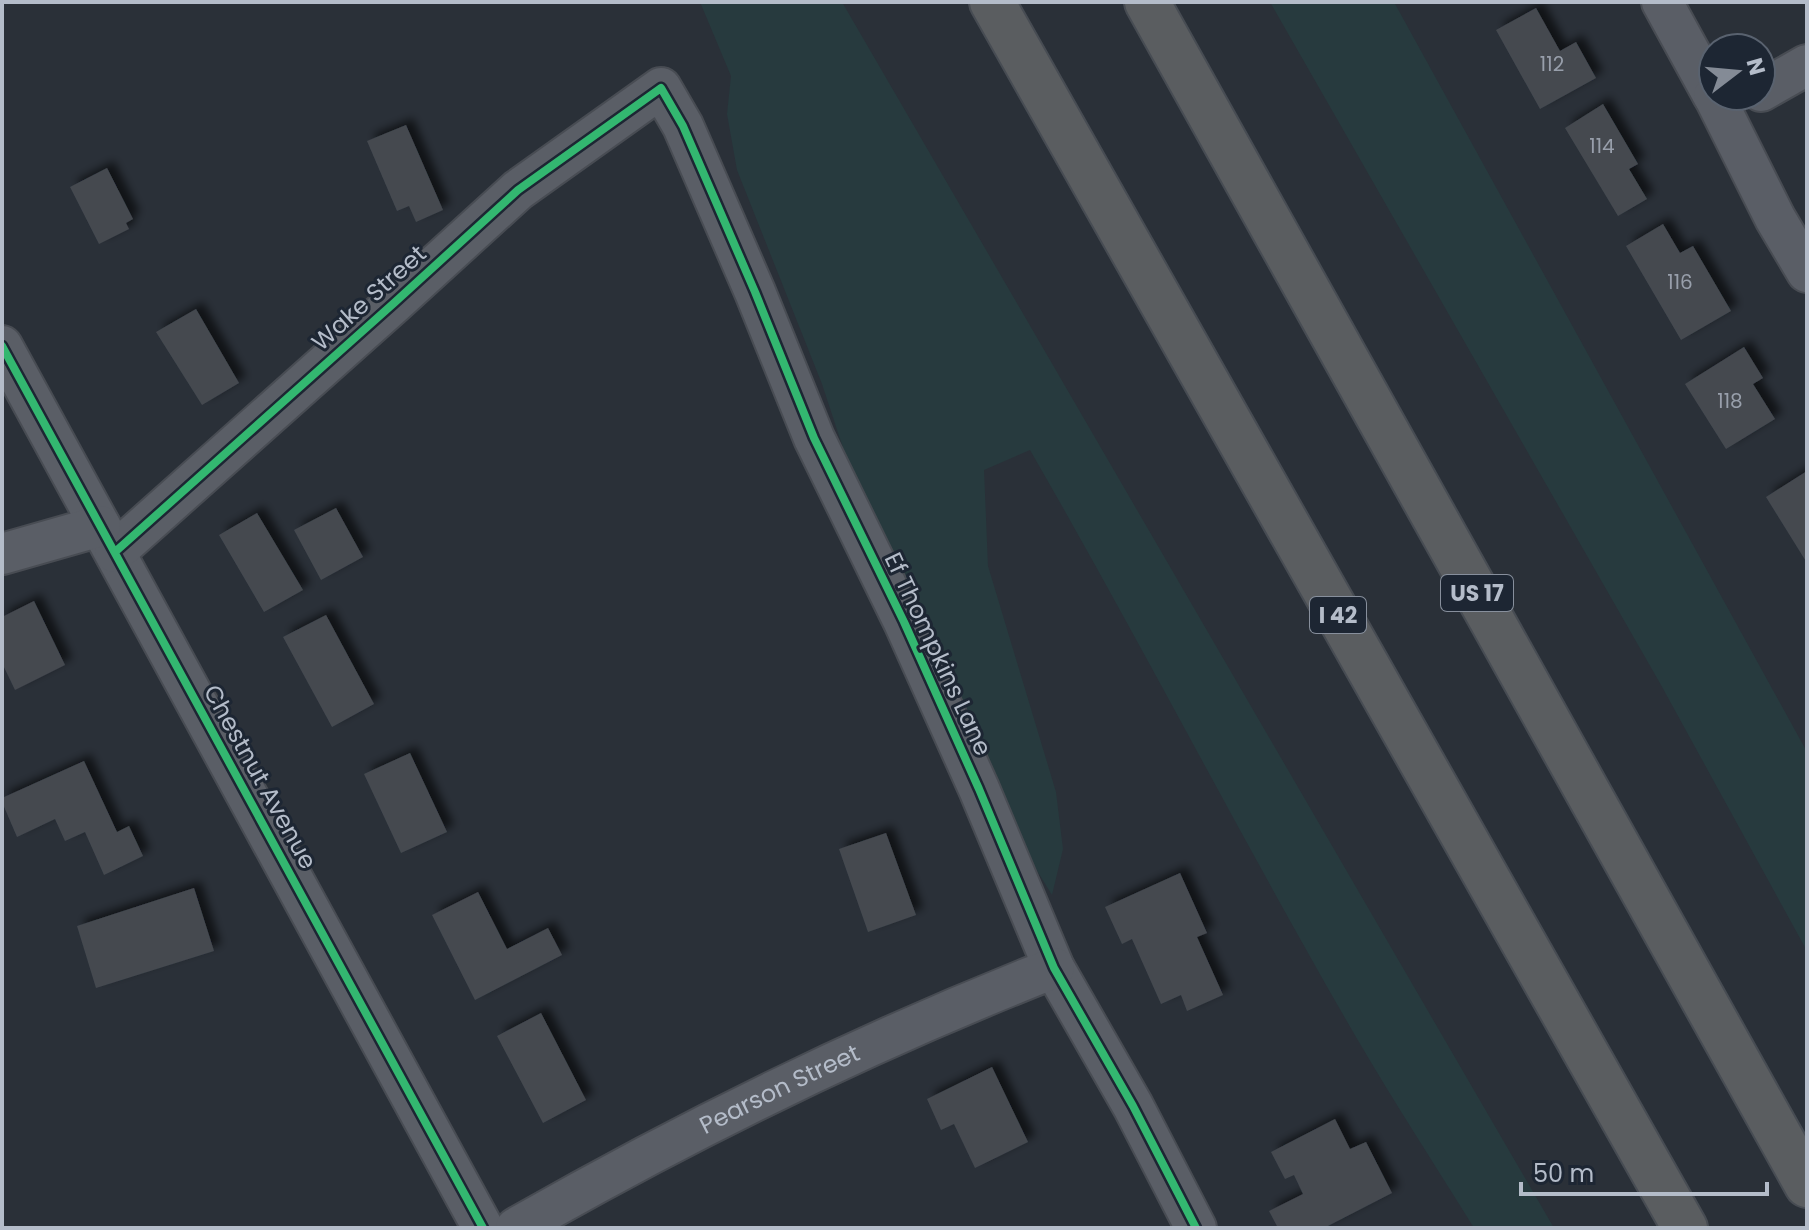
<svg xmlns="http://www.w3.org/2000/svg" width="1809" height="1230" font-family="Poppins,sans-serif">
  <defs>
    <filter id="shadow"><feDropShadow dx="7" dy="-7" stdDeviation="4" flood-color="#0009"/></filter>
  </defs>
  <rect width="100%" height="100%" fill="#2a3038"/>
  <path fill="#273a3e" d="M700 2H842L1554 1228H1474C1435 1165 1394 1102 1356 1037 1244 844 1142 644 1030 450L984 470 988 566 1056 792 1063 849 1052 895 1028 856 925 615 847 460 822 384 737 170 727 114 731 76Z
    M1270 2H1394L1807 752V951L1661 685Z"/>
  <path fill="#444950" filter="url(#shadow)" d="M1536 8 1560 51 1576 42 1596 78 1540 109 1496 30Z
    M1603 104 1638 164 1629 169 1647 199 1618 216 1565 128Z
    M406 125 443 210 416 222 409 206 397 211 367 141Z
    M107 168 133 219 126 223 129 229 99 244 70 187Z
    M1663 224 1680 253 1693 246 1731 311 1681 340 1626 246Z
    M196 309 239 383 202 405 156 332Z
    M1744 347 1763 378 1753 384 1775 419 1726 449 1685 384Z
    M1807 471V563L1766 497Z
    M336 508 363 557 321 580 294 530Z
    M257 513 303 590 264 612 219 535Z
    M34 601 65 665 15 690 2 663V617Z
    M326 615 374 704 332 727 283 637Z
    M410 753 447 832 401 853 364 774Z
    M84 761 117 832 129 826 143 856 104 875 85 832 65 841 55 819 17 837 2 802V798Z
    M886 833 916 915 868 932 839 849Z
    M1180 873 1207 933 1197 937 1223 995 1187 1011 1181 995 1161 1004 1132 939 1122 944 1105 907Z
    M194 888 214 951 96 988 77 926Z
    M478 892 507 949 548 928 562 955 475 1000 432 915Z
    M541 1013 586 1100 543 1123 497 1036Z
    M992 1067 1028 1142 975 1168 954 1124 941 1130 927 1099Z
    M1335 1119 1350 1149 1366 1142 1392 1193 1324 1228H1278L1269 1211 1303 1194 1294 1175 1285 1179 1271 1152Z"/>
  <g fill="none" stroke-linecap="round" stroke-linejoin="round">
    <g stroke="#484c53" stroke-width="44">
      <g id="street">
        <path d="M1662 2 1713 95"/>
        <path d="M1761 91 1807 65"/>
        <path d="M1714 96 1775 218 1807 272"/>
        <path d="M2 346 483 1228"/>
        <path d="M115 552 394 303 518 190 661 88 683 126 755 292 814 438 904 622 979 789 1054 968 1133 1106 1196 1228"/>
        <path d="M2 554 100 526"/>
        <path id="s1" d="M516 1228C689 1129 868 1041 1054 968"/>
      </g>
    </g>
    <g stroke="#474c53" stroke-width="48">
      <path id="highway" d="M992 2 1685 1228
        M1147 2 1807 1185"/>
    </g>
    <use href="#street" stroke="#5a5e66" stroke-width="40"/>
    <use href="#highway" stroke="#5a5d60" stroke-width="44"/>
    <g stroke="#1d2633" stroke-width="13">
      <path id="cycleway" d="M2 346 483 1228
        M115 552 394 303 518 190 661 88 683 126 755 292 814 438 904 622 979 789 1054 968 1133 1106 1196 1228"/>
    </g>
    <use href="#cycleway" stroke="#33b770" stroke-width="8"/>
  </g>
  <g text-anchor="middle" stroke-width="6" stroke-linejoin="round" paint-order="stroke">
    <g font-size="20" fill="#989fab">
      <text x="1552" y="71">112</text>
      <text x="1602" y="153">114</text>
      <text x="1680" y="289">116</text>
      <text x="1730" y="408">118</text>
    </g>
    <g fill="#1d2633" stroke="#878f9c" stroke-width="2">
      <rect x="1441" y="575" width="72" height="36" rx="6"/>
      <rect x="1310" y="597" width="56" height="36" rx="6"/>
    </g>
    <g font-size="22" font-weight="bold" fill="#b4bcc9">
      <text x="1477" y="601">US 17</text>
      <text x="1338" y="623">I 42</text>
    </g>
    <g font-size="24" fill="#b4bcc9" stroke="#1d2633">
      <text transform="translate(369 298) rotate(-42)" y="8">Wake Street</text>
      <text transform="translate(938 654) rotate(65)" y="8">Ef Thompkins Lane</text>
      <text transform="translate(260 777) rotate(61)" y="8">Chestnut Avenue</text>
      <text dy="8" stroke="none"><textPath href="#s1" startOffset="298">Pearson Street</textPath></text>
    </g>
  </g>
  <rect width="1809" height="1230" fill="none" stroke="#b4bcc9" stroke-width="8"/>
  <g transform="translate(1737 72) rotate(74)"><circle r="38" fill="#1d2633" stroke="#59626f" stroke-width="2"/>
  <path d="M0-6L14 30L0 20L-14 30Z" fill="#848b96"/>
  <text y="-12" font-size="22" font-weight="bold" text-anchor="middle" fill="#b4bcc9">N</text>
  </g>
  <path d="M1521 1182v12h246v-12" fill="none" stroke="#b4bcc9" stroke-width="4"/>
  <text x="1533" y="1182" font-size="24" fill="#b4bcc9" stroke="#1d2633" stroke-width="6" paint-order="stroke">50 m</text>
</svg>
